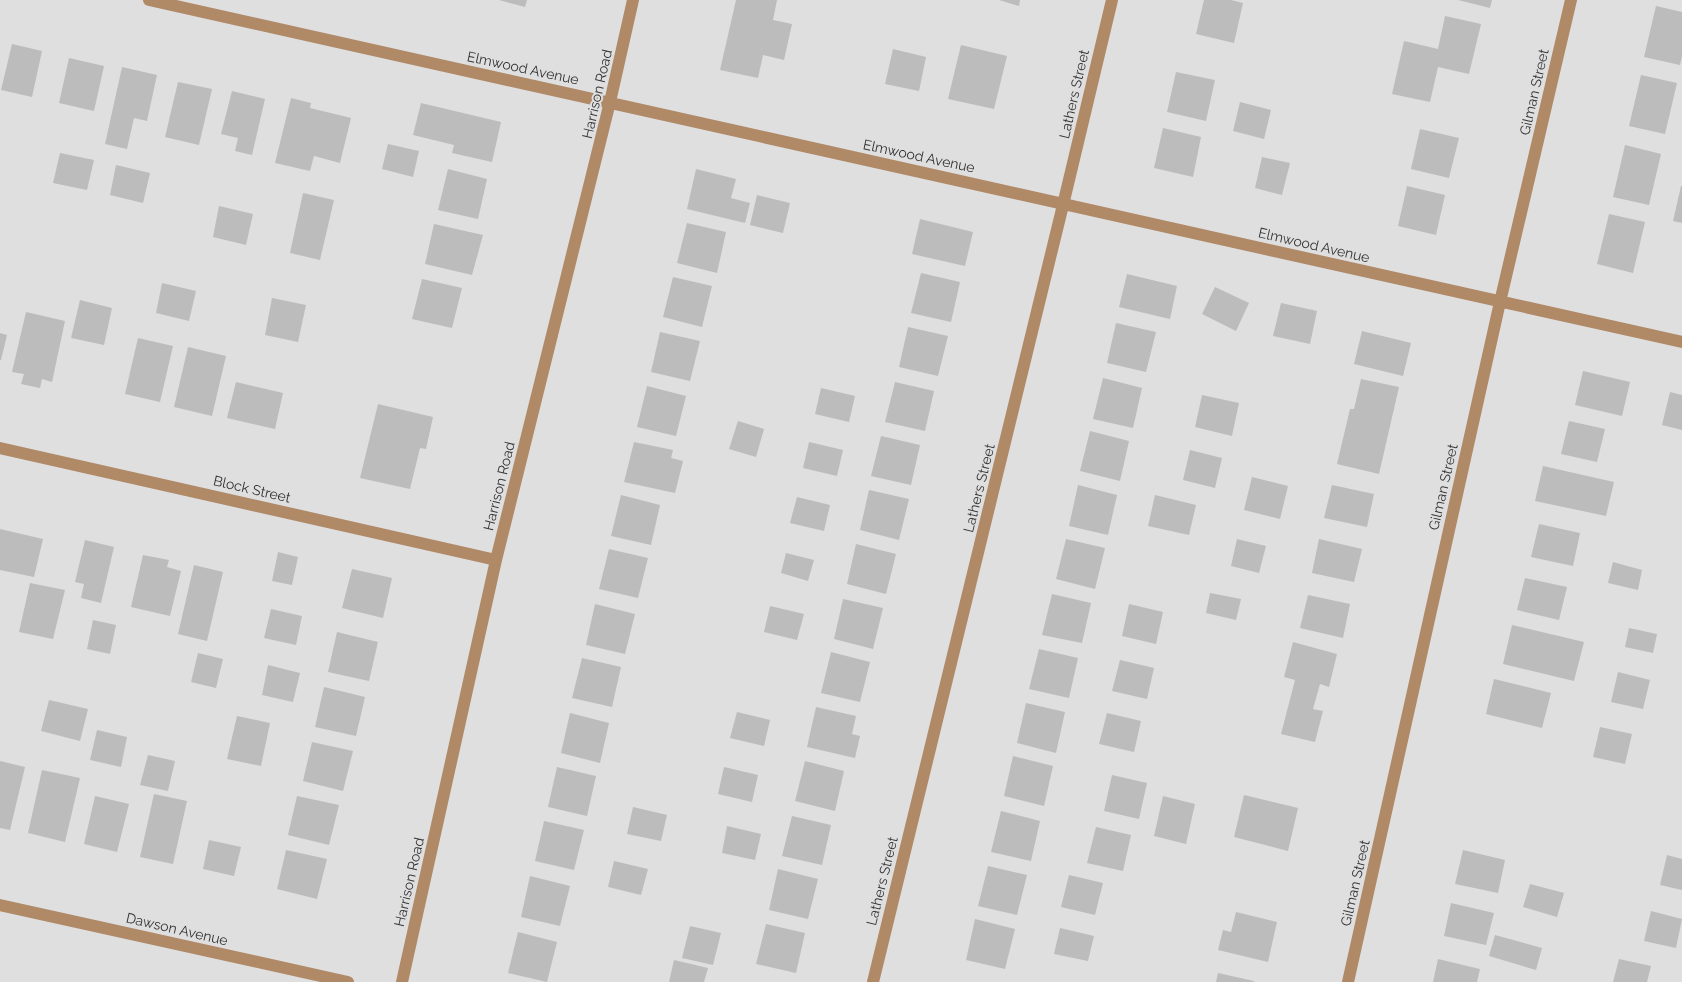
<svg xmlns="http://www.w3.org/2000/svg" width="1682" height="982" font-family="Raleway,sans-serif">
  <rect width="100%" height="100%" fill="#dfdfe0"/>
  <path fill="#bcbcbd" d="M499 0H527L525 7Z
    M736 0H777L773 20 792 24 784 60 763 55 758 78 720 70Z
    M999 0H1020L1019 6Z
    M1204 0H1231L1243 3 1234 43 1196 34Z
    M1458 0H1492L1490 8Z
    M1656 6 1682 12V56L1680 65 1644 57Z
    M1445 16 1481 24 1469 74 1438 67 1430 102 1392 94 1404 41 1438 49Z
    M12 44 42 51 32 97 1 90Z
    M961 45 1007 56 994 109 948 99Z
    M893 49 926 57 919 91 885 84Z
    M69 58 104 66 94 111 59 103Z
    M122 67 157 75 147 121 134 118 127 149 105 144Z
    M1176 72 1215 80 1206 121 1167 112Z
    M1641 75 1677 83 1665 134 1629 126Z
    M178 82 212 89 199 145 165 137Z
    M232 91 265 99 252 155 235 151 238 138 221 134Z
    M291 98 311 103 310 108 351 118 340 163 314 156 310 171 275 163Z
    M1240 102 1271 110 1264 139 1233 131Z
    M421 103 501 122 492 162 452 153 454 145 413 135Z
    M1163 128 1201 137 1193 177 1154 168Z
    M1420 129 1459 138 1449 178 1411 169Z
    M388 144 419 151 413 177 382 169Z
    M1625 145 1661 154 1649 205 1613 197Z
    M60 153 94 160 87 190 53 183Z
    M1262 157 1290 163 1282 195 1255 188Z
    M116 165 150 173 143 203 110 195Z
    M448 169 487 179 478 219 438 210Z
    M696 169 736 179 731 198 750 203 745 223 687 209Z
    M1407 186 1445 195 1436 235 1398 226Z
    M1681 186H1682V223L1673 221Z
    M303 193 334 200 320 260 290 253Z
    M757 195 790 203 783 233 750 225Z
    M219 206 253 214 246 245 213 237Z
    M1609 214 1645 222 1633 273 1597 264Z
    M920 219 973 232 965 266 912 254Z
    M687 223 726 232 717 273 677 263Z
    M434 224 483 235 472 275 425 264Z
    M921 273 960 282 951 322 911 313Z
    M1127 274 1177 286 1170 319 1119 307Z
    M673 277 712 286 702 327 663 317Z
    M422 279 462 288 452 328 412 319Z
    M162 283 196 291 189 321 156 313Z
    M1215 287 1249 303 1236 331 1202 314Z
    M272 298 306 305 298 342 265 335Z
    M80 300 112 308 104 345 71 338Z
    M1281 303 1317 311 1310 344 1273 336Z
    M26 312 65 321 52 382 42 379 40 388 21 384 24 374 12 372Z
    M1116 323 1156 332 1146 372 1107 363Z
    M908 327 948 336 938 376 899 367Z
    M1362 331 1411 343 1403 376 1354 364Z
    M660 332 700 341 690 381 651 372Z
    M0 333 7 335 1 360H0Z
    M138 338 173 346 160 402 125 394Z
    M188 347 226 356 212 416 174 407Z
    M1583 371 1630 382 1622 416 1575 405Z
    M1103 378 1142 388 1133 428 1093 419Z
    M1361 379 1399 387 1379 474 1337 464 1350 409H1354Z
    M236 382 283 393 275 429 227 418Z
    M895 382 934 391 925 431 885 422Z
    M647 386 686 396 676 436 637 427Z
    M821 388 855 396 849 422 815 414Z
    M1670 392 1682 395V430L1662 425Z
    M1202 395 1239 403 1232 436 1195 427Z
    M378 404 433 417 426 449 420 448 410 489 360 478Z
    M738 421 764 429 756 457 729 449Z
    M1569 421 1605 429 1597 462 1561 454Z
    M1090 431 1129 441 1120 481 1080 471Z
    M881 436 920 445 911 485 871 476Z
    M634 442 673 450 671 458 683 461 675 493 624 482Z
    M809 442 843 450 837 476 803 468Z
    M1190 450 1222 458 1215 488 1183 480Z
    M1543 466 1614 482 1606 516 1535 501Z
    M1252 477 1288 486 1280 519 1244 510Z
    M1078 485 1117 495 1108 535 1069 526Z
    M1332 485 1374 494 1367 527 1324 518Z
    M869 490 909 499 899 540 860 530Z
    M621 495 660 505 651 545 611 536Z
    M1155 495 1196 505 1189 535 1148 526Z
    M797 497 830 505 824 531 790 523Z
    M1539 524 1580 533 1573 566 1531 557Z
    M0 529 43 539 34 577 0 570Z
    M1066 539 1105 548 1095 589 1056 579Z
    M1237 539 1266 546 1259 573 1231 566Z
    M1319 539 1362 549 1354 582 1312 573Z
    M85 540 114 547 101 603 81 598 84 584 75 582Z
    M856 544 896 554 886 594 847 584Z
    M609 549 648 558 638 598 599 589Z
    M278 552 298 557 292 585 272 581Z
    M786 553 814 560 808 581 781 573Z
    M143 555 169 560 167 567 181 571 170 616 131 607Z
    M1613 562 1642 570 1638 590 1608 583Z
    M194 565 223 572 207 641 178 634Z
    M352 569 392 578 383 618 342 608Z
    M1525 578 1567 587 1559 620 1517 610Z
    M30 583 65 590 53 639 19 632Z
    M1210 593 1241 599 1236 620 1206 613Z
    M1052 594 1091 603 1082 643 1042 635Z
    M1308 595 1350 604 1343 638 1300 628Z
    M843 599 883 608 873 649 834 639Z
    M595 604 635 614 625 654 586 645Z
    M1129 604 1163 612 1156 644 1122 636Z
    M770 606 804 614 797 640 764 632Z
    M271 609 302 616 296 645 264 638Z
    M93 620 116 625 110 654 87 649Z
    M1512 625 1584 642 1574 681 1503 664Z
    M1629 628 1657 634 1653 653 1625 647Z
    M337 632 378 642 369 681 328 672Z
    M1293 642 1337 654 1329 687 1320 684 1313 709 1323 711 1315 742 1281 734 1295 680 1284 677Z
    M1039 649 1078 658 1069 698 1029 689Z
    M831 652 870 662 860 702 821 693Z
    M198 653 223 659 216 688 191 682Z
    M582 658 621 667 612 707 572 698Z
    M1120 660 1154 668 1147 699 1112 691Z
    M268 665 300 673 293 702 262 695Z
    M1618 672 1650 680 1643 709 1611 702Z
    M1494 679 1551 693 1542 728 1486 714Z
    M324 687 365 697 356 736 315 727Z
    M49 700 88 709 80 741 41 731Z
    M1026 703 1065 712 1056 753 1017 743Z
    M816 707 856 716 852 734 860 736 855 758 807 747Z
    M737 712 770 720 764 746 730 738Z
    M570 713 609 723 600 763 561 753Z
    M1107 713 1141 721 1134 752 1099 744Z
    M237 716 270 723 261 766 227 759Z
    M1600 727 1632 734 1625 764 1593 757Z
    M97 730 127 737 121 767 90 760Z
    M312 742 353 751 343 791 303 781Z
    M148 755 175 761 168 791 140 785Z
    M1013 756 1053 766 1044 806 1004 796Z
    M0 761 25 767 10 830 0 828Z
    M805 761 844 771 835 811 795 801Z
    M557 767 596 776 587 816 548 807Z
    M724 767 758 775 752 802 718 794Z
    M42 770 80 778 65 842 28 833Z
    M1112 775 1147 783 1139 819 1104 811Z
    M154 794 187 801 173 864 140 857Z
    M1244 795 1298 808 1288 851 1234 837Z
    M95 796 129 804 117 852 84 844Z
    M297 796 339 805 329 845 288 835Z
    M1163 796 1195 804 1186 844 1154 836Z
    M633 807 667 815 661 841 627 834Z
    M1001 811 1040 821 1031 861 991 852Z
    M792 816 831 825 822 865 782 856Z
    M544 821 584 830 574 870 535 861Z
    M727 826 761 834 755 860 722 853Z
    M1096 827 1131 835 1123 871 1087 863Z
    M209 840 241 847 234 876 203 869Z
    M286 850 327 859 317 899 277 889Z
    M1463 850 1505 860 1498 893 1455 884Z
    M1667 855 1682 859V890L1660 885Z
    M614 861 648 869 641 895 608 887Z
    M988 866 1027 875 1017 915 978 906Z
    M778 869 818 879 808 919 769 910Z
    M1069 875 1103 883 1095 915 1061 907Z
    M530 876 570 886 560 926 521 917Z
    M1530 884 1564 893 1557 917 1523 907Z
    M1451 903 1494 913 1486 945 1444 936Z
    M1651 911 1682 919 1676 948 1644 941Z
    M1236 912 1277 922 1268 962 1218 950 1223 930 1231 932Z
    M975 919 1015 929 1005 969 966 960Z
    M766 924 805 933 796 973 756 964Z
    M690 926 721 933 713 965 682 958Z
    M1060 928 1094 936 1088 961 1054 954Z
    M518 932 557 942 547 982 508 973Z
    M1495 935 1542 948 1536 970 1489 956Z
    M1438 959 1480 969 1477 982H1433Z
    M1619 959 1651 966 1647 982H1613Z
    M674 960 708 968 704 982H669Z
    M1218 973 1254 981V982H1216Z"/>
  <g fill="none" stroke-linecap="round" stroke-linejoin="round">
    <path stroke="#b08967" stroke-width="12" d="M149 0 1682 342
      M0 448 496 560
      M0 905 348 982
      M402 982 496 560 610 102 633 0
      M873 982 1063 205 1112 0
      M1348 982 1500 302 1571 0"/>
  </g>
  <g text-anchor="middle" stroke-width="4" stroke-linejoin="round" paint-order="stroke">
    <g font-size="14" fill="#333334" stroke="#dfdfe0">
      <text transform="translate(523 68) rotate(12)" y="5">Elmwood Avenue</text>
      <text transform="translate(1534 92) rotate(-77)" y="5">Gilman Street</text>
      <text transform="translate(597 94) rotate(-77)" y="5">Harrison Road</text>
      <text transform="translate(1074 94) rotate(-77)" y="5">Lathers Street</text>
      <text transform="translate(919 156) rotate(12)" y="5">Elmwood Avenue</text>
      <text transform="translate(1314 245) rotate(13)" y="5">Elmwood Avenue</text>
      <text transform="translate(499 486) rotate(-76)" y="5">Harrison Road</text>
      <text transform="translate(1443 487) rotate(-77)" y="5">Gilman Street</text>
      <text transform="translate(979 488) rotate(-76)" y="5">Lathers Street</text>
      <text transform="translate(252 489) rotate(13)" y="5">Block Street</text>
      <text transform="translate(882 881) rotate(-76)" y="5">Lathers Street</text>
      <text transform="translate(409 882) rotate(-77)" y="5">Harrison Road</text>
      <text transform="translate(1355 883) rotate(-77)" y="5">Gilman Street</text>
      <text transform="translate(177 929) rotate(13)" y="5">Dawson Avenue</text>
    </g>
  </g>
</svg>
